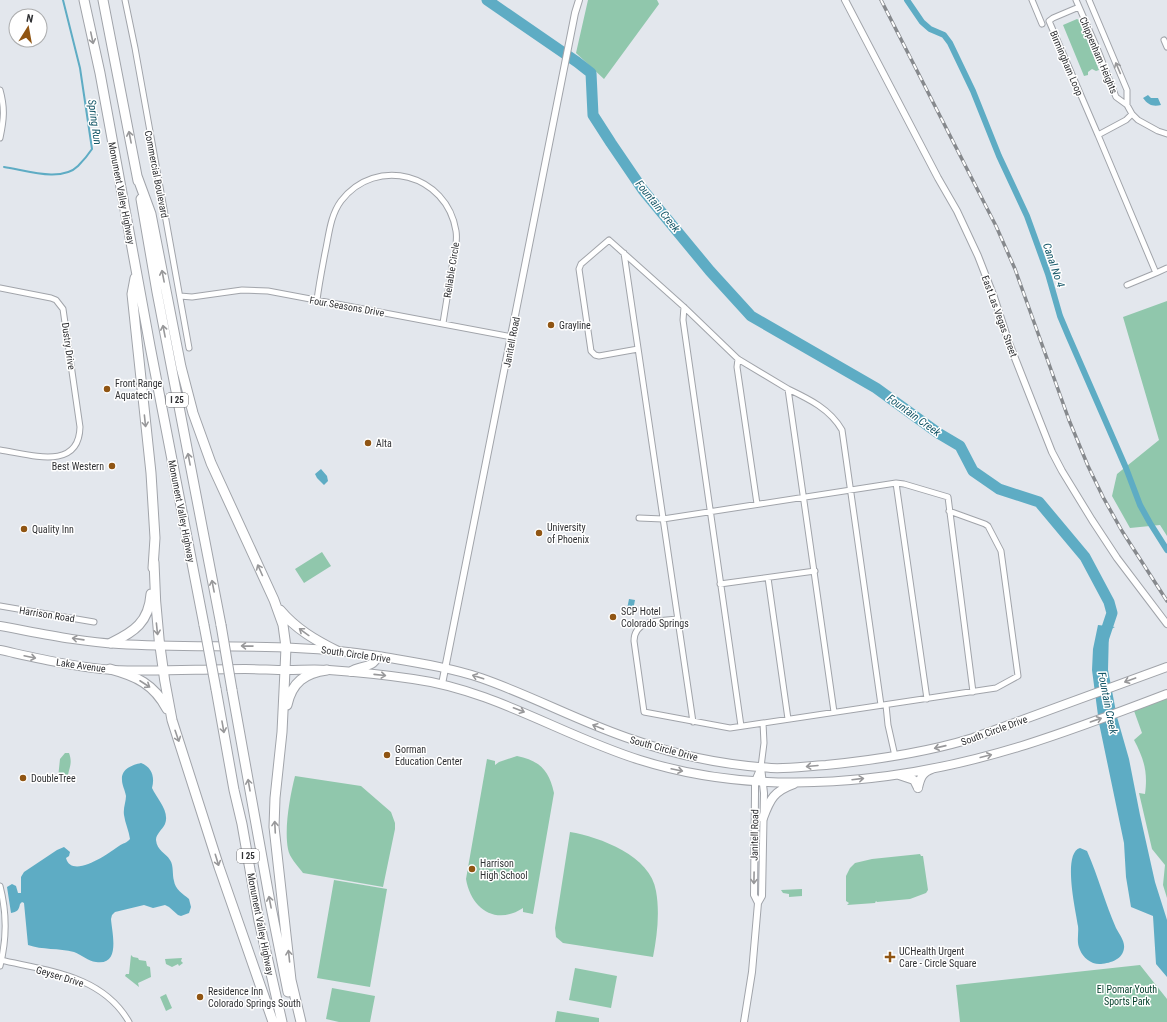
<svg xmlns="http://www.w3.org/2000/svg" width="1167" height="1022" font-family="'Roboto Condensed',sans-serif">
  <rect width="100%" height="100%" fill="#e3e7ed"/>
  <path fill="#90c7ac" d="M588 0H657L659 4 604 79 576 53Z
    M1077 19 1079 20 1099 70 1096 71 1092 69 1088 72V75L1084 76 1063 25Z
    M1167 301V536L1160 525 1130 528 1112 496 1117 474 1159 440 1123 317Z
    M322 552 331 566 304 583 295 569Z
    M1167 693V898L1163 885 1165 865 1152 849 1139 793 1145 794C1148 772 1144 759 1134 740L1142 733 1133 708Z
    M65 753H69C74 766 66 771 68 783H63L58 778 60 759Z
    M517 756C540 761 549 770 554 793L533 914 523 912V908C496 926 471 909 466 879L487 759 495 761V765L499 762Z
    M295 776 361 786 391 812 395 823V829L383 887 303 873C298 866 289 857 288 849 284 828 290 796 295 776Z
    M570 832C600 837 651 856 656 891 660 913 657 936 653 957L563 943 556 937 555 928Z
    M920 854 921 856H923L928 890 926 893 910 899 877 902 876 901 875 903 847 905 849 903 846 901V876L850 868 855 863 872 859Z
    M334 880 387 889 370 987 317 978Z
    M802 889V896L789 897V894L783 893 781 890Z
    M131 955 133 957 138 958 139 960 146 961 147 966 150 967 151 977 138 983 139 987 125 976 126 974H129Z
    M182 958 181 961 183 963 179 966 178 964 172 967 166 964 165 959Z
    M1140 965 1167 999V1022H960L956 985Z
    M575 968 617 976 611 1008 569 1000Z
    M332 988 375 996 370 1022H339L326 1019Z
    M166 994 172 1008 166 1011 160 997Z
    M557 1011 599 1018V1022H555Z"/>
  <path fill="#5eacc4" d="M1148 95 1151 98H1158L1161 105C1153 107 1148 105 1143 98Z
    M321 469 327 476 328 481 324 485 317 478 315 474Z
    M629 599 635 600 632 615 626 614Z
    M1098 625 1115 627 1109 630 1108 670 1117 717 1129 759 1140 815 1155 882 1167 920V977L1156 964 1153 916 1131 907 1126 877 1124 843 1099 723 1092 670 1093 649Z
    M141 763C152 767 155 777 152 788 157 799 170 811 165 824 162 830 156 834 156 840 157 851 166 853 170 860 174 866 172 874 174 881 175 889 183 894 189 899L191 907 189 913 181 916 178 915 169 907 165 905 153 908 144 905 115 912 112 915 111 919C112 933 121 966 96 962 88 961 82 955 74 952 59 948 42 950 28 945L24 903 22 902 20 904C19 910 17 912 11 913L7 887 12 884 16 886 18 893H21V877L24 872 57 850 64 847 70 852 69 856 66 858C72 880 109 853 119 846 123 843 127 843 130 839 129 831 125 823 124 815 123 808 126 802 126 796 125 790 122 785 122 780 121 769 132 765 141 763Z
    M1080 848 1087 851C1098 876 1105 903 1116 928 1119 934 1125 941 1124 948 1123 959 1111 963 1101 964 1092 965 1083 958 1080 950 1076 942 1079 934 1078 926 1076 912 1062 853 1080 848Z"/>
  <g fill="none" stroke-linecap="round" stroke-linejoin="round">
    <path stroke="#5eacc4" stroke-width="2" d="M4 167C25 170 61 183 78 166 83 161 88 155 92 149L80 68 63 0"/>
    <path stroke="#5eacc4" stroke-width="6" d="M907 0 922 22 930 29 944 35 950 43 973 91 999 156 1027 216 1048 274 1060 316 1068 335 1126 468 1140 505 1150 523 1167 550"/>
    <path stroke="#5eacc4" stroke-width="11" d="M487 0 577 62 591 73 593 115 611 143 643 190 710 271 751 316 876 388 938 433 960 446 973 471 999 489 1039 502 1085 557 1109 602 1112 613 1103 640"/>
    <g stroke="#a1a4aa" stroke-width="7">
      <path id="minor" d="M125 0 135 48 189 348
        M1032 0 1042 24
        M1076 0 1097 48 1116 97 1127 105 1132 114 1138 120 1158 131 1167 134
        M1089 0 1127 90V105
        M1079 7 1053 18 1049 21 1098 135
        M1164 40 1167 47
        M0 90C5 108 4 119 0 138
        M1132 114 1126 120 1098 135 1156 273 1167 268
        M624 253 693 722
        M1127 285 1156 273
        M0 288 51 298 56 300 63 309 80 427C79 472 29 454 0 450
        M180 296 192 297 242 290 268 291 512 337
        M317 300C319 284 322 269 325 253 329 235 330 216 341 201 376 155 447 174 456 231 458 243 454 255 452 267 449 286 446 304 443 323
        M684 307 683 320 741 726
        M638 349 599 356 595 355 591 351 579 269 581 264 609 240 684 307 738 359 788 389 834 712
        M738 359 737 367 757 504
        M788 389C809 399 830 409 842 430L881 705
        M896 483 927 699
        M639 518 663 519 896 483 904 484 948 497 973 692
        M768 578 788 719
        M720 584 815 571
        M0 606 94 622
        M678 619C661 621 634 619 634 641L644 712 730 728 996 688 1018 676 1001 551 988 526 985 524 949 511
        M886 705 888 725 895 756
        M761 767 764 743 763 723
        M0 886C7 913 7 939 0 966
        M0 960C48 971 102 975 129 1022"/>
    </g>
    <g stroke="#a1a4aa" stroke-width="8">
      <path id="tertiary" d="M845 0 938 178 957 211 978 256 994 297 1009 343 1052 452 1062 471 1092 520 1117 558 1167 624
        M442 684 575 13 579 0
        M758 903 754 895 755 793V781L761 767
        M744 1022 752 972 758 903 762 896 764 793 761 767"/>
    </g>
    <g stroke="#a1a4aa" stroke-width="10">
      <path id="primary" d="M0 626C39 633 79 642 119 644 205 649 292 642 378 656 412 662 448 667 481 678 533 696 582 723 634 740 676 755 726 765 771 768 789 769 807 766 826 765 875 760 925 753 973 738L1167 667
        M0 650C37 658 74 667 113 670 157 672 201 669 245 669 259 669 273 670 287 670 301 670 315 669 329 670 357 672 386 675 413 679 494 690 563 736 640 760 763 799 903 783 1025 745 1073 730 1120 712 1167 694
        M350 672C360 664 372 670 378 656
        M899 775 914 780 918 788
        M918 788C920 779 922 772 932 769
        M763 818C770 799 774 791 794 784"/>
    </g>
    <g stroke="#a1a4aa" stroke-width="11">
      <path id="motorway" d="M84 0 100 73 150 346 204 625
        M103 0 138 181
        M137 176 151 214 181 367 193 413 211 463 274 600 283 625 286 647 285 670 282 732 275 798 274 827 291 980 301 1022
        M141 199 157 292 221 625
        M135 278 132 294 151 473 155 538 153 568
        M154 562C155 615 161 667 172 720L219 867 273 1022
        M280 610C296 629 315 640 337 651
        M111 643C134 632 149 622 151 594
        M110 669C136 676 154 684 167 709
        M216 689 234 790 242 824 259 921 282 1022
        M232 690 270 902 288 992
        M287 705C292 682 305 673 327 670"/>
    </g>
    <use href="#minor" stroke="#fff" stroke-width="5"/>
    <use href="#tertiary" stroke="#fff" stroke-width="6"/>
    <use href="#primary" stroke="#fff" stroke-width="8"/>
    <use href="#motorway" stroke="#fff" stroke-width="9"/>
    <g stroke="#86898d" stroke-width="3.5">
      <path id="rail" d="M881 0 996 226 1015 269 1069 420 1088 466 1103 497 1122 531 1167 601"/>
    </g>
    <use href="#rail" stroke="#fff" stroke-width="2" stroke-dasharray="6" stroke-linecap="butt"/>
    <g stroke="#a1a4aa" stroke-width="11" stroke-linecap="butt">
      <path id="motorway-bridge" d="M204 625 216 689
        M221 625 232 690"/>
    </g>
    <use href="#motorway-bridge" stroke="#fff" stroke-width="9"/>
  </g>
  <defs><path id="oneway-shaft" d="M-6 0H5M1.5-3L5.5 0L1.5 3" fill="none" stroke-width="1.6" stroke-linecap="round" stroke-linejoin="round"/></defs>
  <g stroke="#98989a">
    <use href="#oneway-shaft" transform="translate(92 38) rotate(78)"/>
    <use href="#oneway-shaft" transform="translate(1118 68) rotate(-113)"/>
    <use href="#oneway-shaft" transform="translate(130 137) rotate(-101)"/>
    <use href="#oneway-shaft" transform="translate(163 276) rotate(-101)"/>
    <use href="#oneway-shaft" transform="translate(164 331) rotate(-101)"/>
    <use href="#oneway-shaft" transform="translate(145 421) rotate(84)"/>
    <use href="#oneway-shaft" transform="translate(189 459) rotate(-101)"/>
    <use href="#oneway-shaft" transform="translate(260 570) rotate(-114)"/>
    <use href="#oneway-shaft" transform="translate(213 586) rotate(-101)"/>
    <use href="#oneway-shaft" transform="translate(157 629) rotate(84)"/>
    <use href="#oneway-shaft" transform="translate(304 632) rotate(-144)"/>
    <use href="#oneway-shaft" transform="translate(78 639) rotate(-172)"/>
    <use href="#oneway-shaft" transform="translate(247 646) rotate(-179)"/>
    <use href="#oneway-shaft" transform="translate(30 657) rotate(12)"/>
    <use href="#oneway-shaft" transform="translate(380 675) rotate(6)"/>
    <use href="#oneway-shaft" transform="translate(478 677) rotate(-162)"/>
    <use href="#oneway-shaft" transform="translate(1130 680) rotate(160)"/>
    <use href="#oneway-shaft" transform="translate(145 684) rotate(33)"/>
    <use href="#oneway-shaft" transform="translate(519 710) rotate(21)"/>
    <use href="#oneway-shaft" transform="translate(1096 720) rotate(-19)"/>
    <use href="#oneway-shaft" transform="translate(223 727) rotate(80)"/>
    <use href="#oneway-shaft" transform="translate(598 727) rotate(-158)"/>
    <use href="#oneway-shaft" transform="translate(177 736) rotate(71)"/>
    <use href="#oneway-shaft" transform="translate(940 747) rotate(167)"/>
    <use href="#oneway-shaft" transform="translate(986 756) rotate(-14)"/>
    <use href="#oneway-shaft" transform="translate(812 766) rotate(175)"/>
    <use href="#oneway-shaft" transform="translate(677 770) rotate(12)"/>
    <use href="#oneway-shaft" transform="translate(858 779) rotate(-7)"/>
    <use href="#oneway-shaft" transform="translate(249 785) rotate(-100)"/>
    <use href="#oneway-shaft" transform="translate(275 827) rotate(-93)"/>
    <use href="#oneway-shaft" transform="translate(217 860) rotate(73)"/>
    <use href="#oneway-shaft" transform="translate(754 878) rotate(91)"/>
    <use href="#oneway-shaft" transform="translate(270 902) rotate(-101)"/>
    <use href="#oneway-shaft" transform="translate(289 956) rotate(-96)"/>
  </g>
  <g fill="#905513" stroke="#fff" stroke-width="1.5">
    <circle cx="551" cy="325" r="4"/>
    <circle cx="107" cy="389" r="4"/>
    <circle cx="368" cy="443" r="4"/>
    <circle cx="112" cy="466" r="4"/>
    <circle cx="24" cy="529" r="4"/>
    <circle cx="539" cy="533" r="4"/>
    <circle cx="613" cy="617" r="4"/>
    <circle cx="387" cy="755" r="4"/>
    <circle cx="23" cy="778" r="4"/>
    <circle cx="472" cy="869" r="4"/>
    <path d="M888 951h4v4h4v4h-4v4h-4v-4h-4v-4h4z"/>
    <circle cx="200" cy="997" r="4"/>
  </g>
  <g text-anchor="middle" stroke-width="3" stroke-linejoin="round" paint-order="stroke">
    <g fill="#fff" stroke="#6e6f71" stroke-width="1">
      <rect x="166" y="393" width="22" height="14" rx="3"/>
      <rect x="237" y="849" width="22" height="14" rx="3"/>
    </g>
    <g font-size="9" font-weight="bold" fill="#303134">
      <text x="177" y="403">I 25</text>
      <text x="248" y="859">I 25</text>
    </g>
    <g font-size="10" fill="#303134" stroke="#fff">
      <text transform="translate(1099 55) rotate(67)" y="4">Chippenham Heights</text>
      <text transform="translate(1067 63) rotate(67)" y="4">Birmingham Loop</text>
      <text transform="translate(157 174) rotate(79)" y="4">Commercial Boulevard</text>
      <text transform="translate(122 193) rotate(79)" y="4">Monument Valley Highway</text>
      <text transform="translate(451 270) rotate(-81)" y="4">Reliable Circle</text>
      <text transform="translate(347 306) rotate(10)" y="4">Four Seasons Drive</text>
      <text transform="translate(1000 316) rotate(70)" y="4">East Las Vegas Street</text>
      <text transform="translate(511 342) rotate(-79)" y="4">Janitell Road</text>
      <text transform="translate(69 346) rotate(82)" y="4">Dustry Drive</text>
      <text transform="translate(182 511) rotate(79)" y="4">Monument Valley Highway</text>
      <text transform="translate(47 614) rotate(9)" y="4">Harrison Road</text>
      <text transform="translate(356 654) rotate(8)" y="4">South Circle Drive</text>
      <text transform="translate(81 665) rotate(8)" y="4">Lake Avenue</text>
      <text transform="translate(994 730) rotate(-20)" y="4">South Circle Drive</text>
      <text transform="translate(664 748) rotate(15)" y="4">South Circle Drive</text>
      <text transform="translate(754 835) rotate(-89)" y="4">Janitell Road</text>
      <text transform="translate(261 924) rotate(79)" y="4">Monument Valley Highway</text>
      <text transform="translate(60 976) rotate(17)" y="4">Geyser Drive</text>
    </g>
    <g font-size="10" fill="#303134" stroke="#fff" text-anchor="start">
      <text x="559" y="329">Grayline</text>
      <text x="115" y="387">Front Range<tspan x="115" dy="12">Aquatech</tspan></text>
      <text x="376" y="447">Alta</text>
      <text x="104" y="470" text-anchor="end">Best Western</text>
      <text x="547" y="531">University<tspan x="547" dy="12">of Phoenix</tspan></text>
      <text x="32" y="533">Quality Inn</text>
      <text x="621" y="615">SCP Hotel<tspan x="621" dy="12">Colorado Springs</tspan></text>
      <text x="395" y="753">Gorman<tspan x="395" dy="12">Education Center</tspan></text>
      <text x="31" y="782">DoubleTree</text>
      <text x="480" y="867">Harrison<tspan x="480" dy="12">High School</tspan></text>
      <text x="899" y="955">UCHealth Urgent<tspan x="899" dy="12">Care - Circle Square</tspan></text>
      <text x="208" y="995">Residence Inn<tspan x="208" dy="12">Colorado Springs South</tspan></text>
    </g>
    <g font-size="10" fill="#013d28" stroke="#fff">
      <text x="1127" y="993">El Pomar Youth<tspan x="1127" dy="12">Sports Park</tspan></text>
    </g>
    <g font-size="11" font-style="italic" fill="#165768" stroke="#fff">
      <text transform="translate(95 122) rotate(82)" y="4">Spring Run</text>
      <text transform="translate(658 206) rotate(51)" y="4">Fountain Creek</text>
      <text transform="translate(1054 265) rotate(71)" y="4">Canal No 4</text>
      <text transform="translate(914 415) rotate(36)" y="4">Fountain Creek</text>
      <text transform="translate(1108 703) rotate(79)" y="4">Fountain Creek</text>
    </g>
  </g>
  <g transform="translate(28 28) rotate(11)"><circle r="19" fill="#ffffff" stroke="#acadae"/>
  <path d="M0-3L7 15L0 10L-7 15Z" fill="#905513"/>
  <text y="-6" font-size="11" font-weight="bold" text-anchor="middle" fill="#303134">N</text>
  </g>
</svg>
